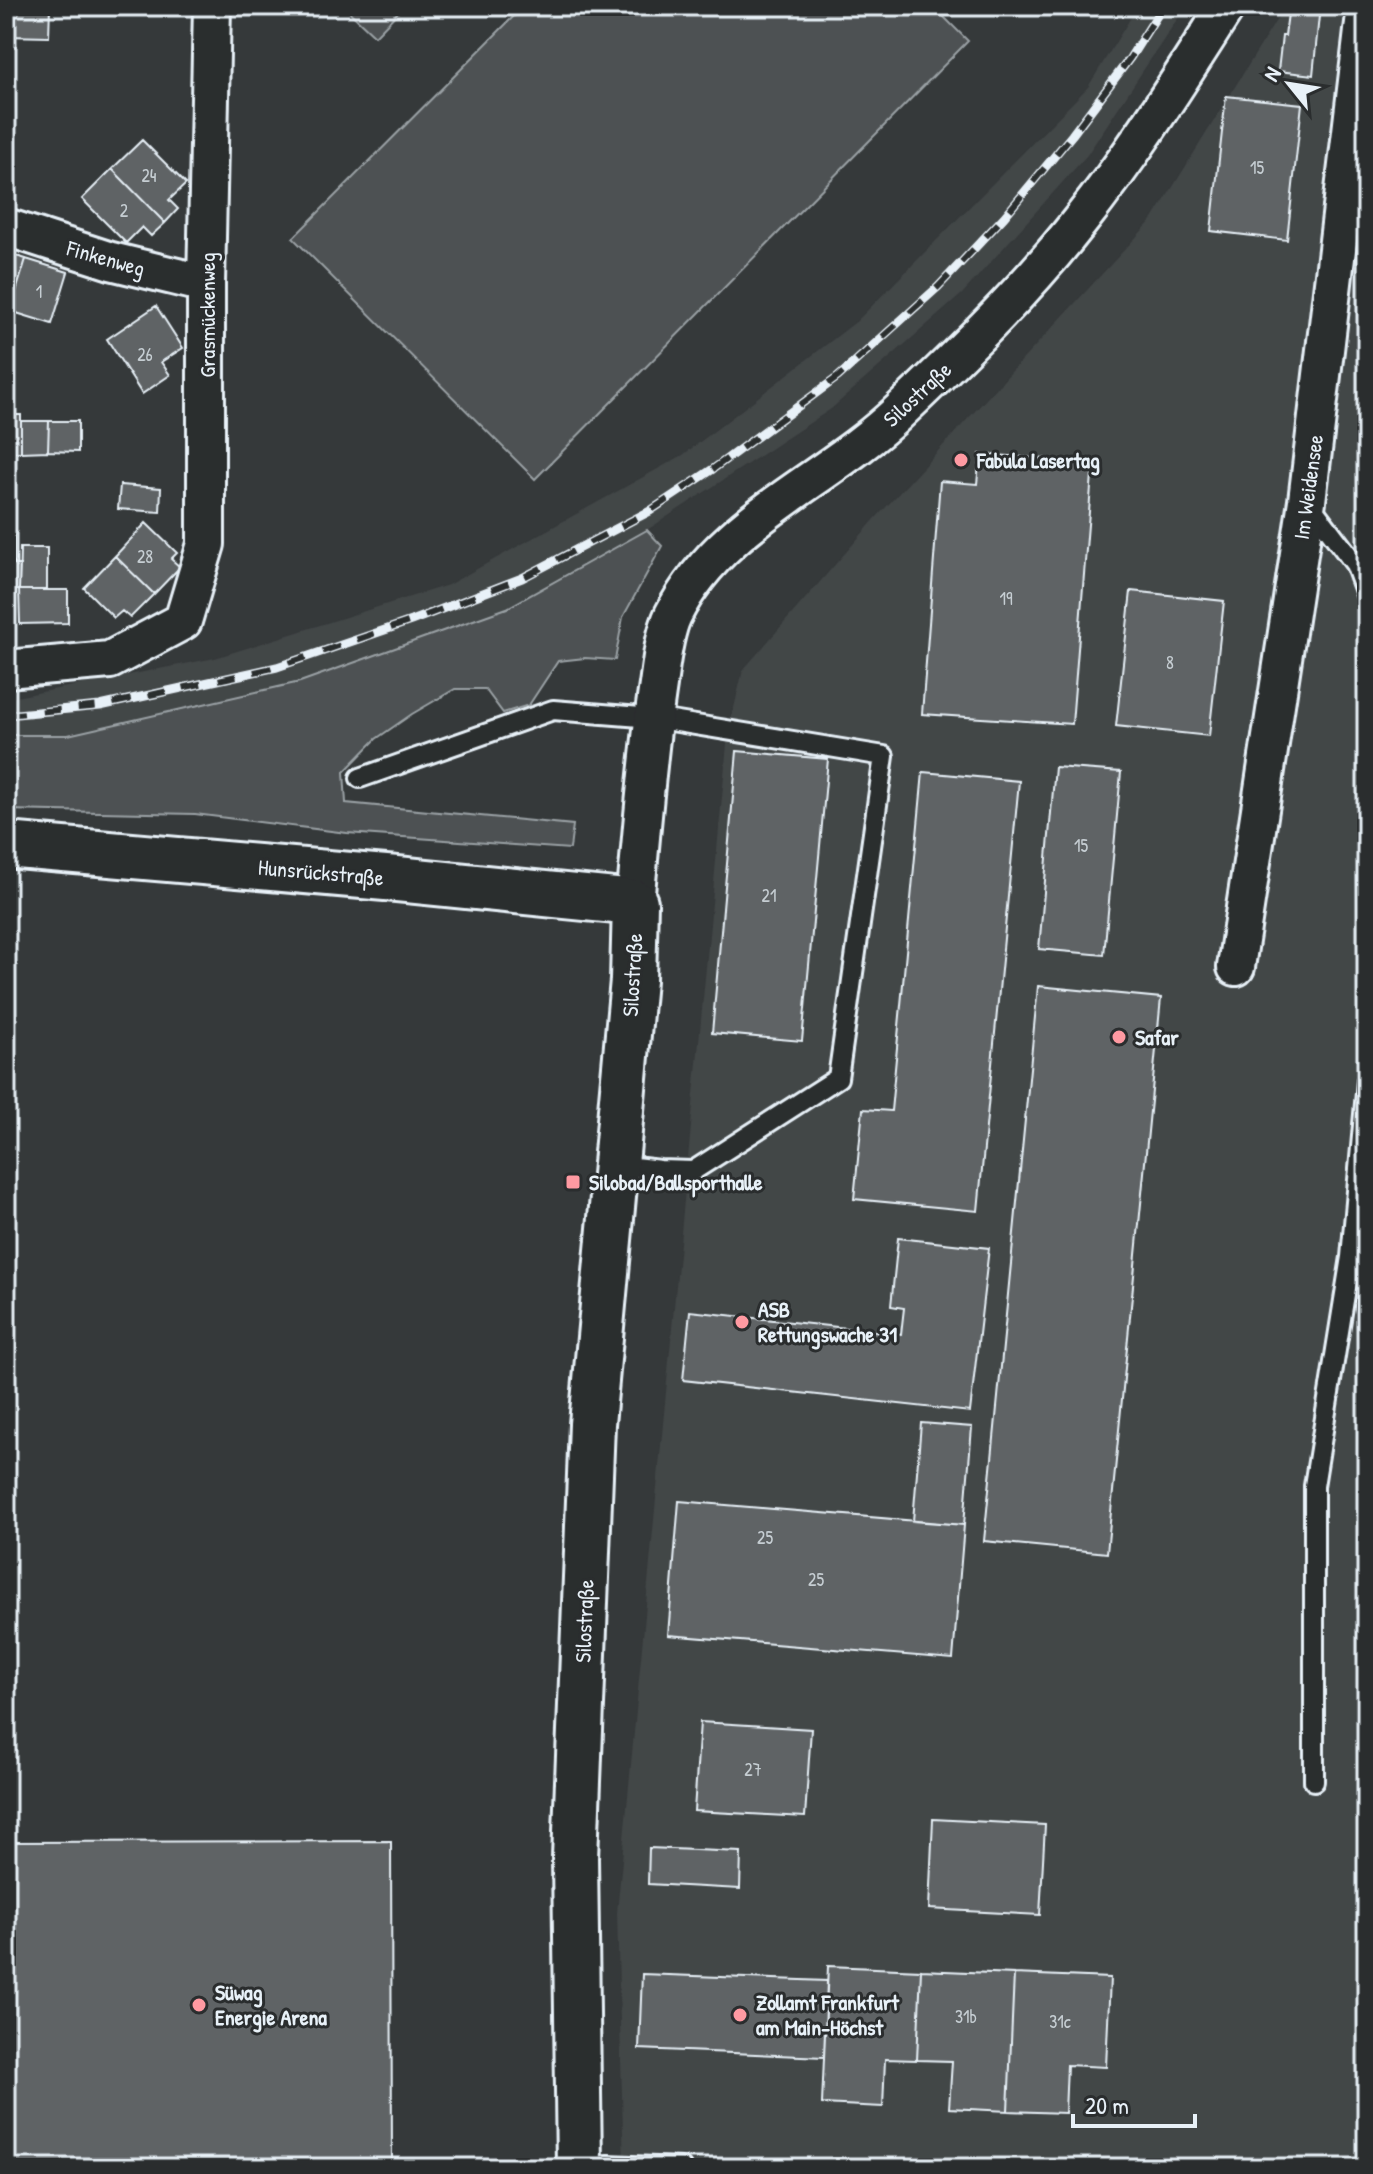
<svg xmlns="http://www.w3.org/2000/svg" width="1373" height="2174" font-family="'Patrick Hand',sans-serif">
  <rect width="100%" height="100%" fill="#35393a"/>
  <filter id="ink" filterUnits="userSpaceOnUse"><feTurbulence type="fractalNoise" baseFrequency=".0125" numOctaves="2"/><feDisplacementMap in="SourceGraphic" scale="16" xChannelSelector="R" yChannelSelector="G"/><feConvolveMatrix kernelMatrix="1 2 1 2 8 2 1 2 1" color-interpolation-filters="sRGB"/></filter>
  <g filter="url(#ink)">
    <path fill="#424647" d="M1138 6H1186L1087 155 962 294 831 409 647 530 507 608 300 682 68 735H6V699L215 658 448 585 683 455 857 321 1088 87Z
      M1285 6H1367V2168H624L617 1913 728 733 743 670 875 519 1153 219Z"/>
    <path fill="#4d5152" stroke="#9aa1a5" stroke-width="2" d="M343 6H404L375 36Z
      M524 6H933L968 41 535 479 293 238Z
      M647 530 662 546 623 617 615 660 585 658 558 661 529 705 503 713 485 689H455L412 714 376 739 344 772 346 803 573 825 570 849 347 833 195 814 6 810V735H68L300 682 507 608Z"/>
    <path fill="#5f6365" stroke="#e8f1f8" stroke-width="2" d="M6 6H50L49 37 6 36Z
      M1289 6H1320L1313 75 1278 71 1282 36H1285Z
      M1226 96 1302 104 1287 240 1211 231Z
      M142 140 186 184 169 200 178 209 165 223 112 169Z
      M112 169 165 223 151 236 142 227 126 243 82 199Z
      M6 253 26 259 10 311 6 310Z
      M26 259 68 272 52 324 10 311Z
      M156 306 183 348 161 362 170 375 142 394 107 339Z
      M6 415H21V452H6Z
      M21 421H49L48 451 21 452Z
      M49 421H78V452L48 451Z
      M980 454 1093 462 1072 724 922 714 940 481 977 484Z
      M120 485 161 488 160 512 118 509Z
      M146 523 177 553 171 559 180 567 154 594 115 556Z
      M6 530H14V565H6Z
      M20 548H47V590H19Z
      M115 556 154 594 130 618 122 611 114 618 84 588Z
      M6 565H20L19 590H6Z
      M19 590H68V623L20 624Z
      M1131 591 1224 601 1209 736 1116 726Z
      M737 751 828 759 802 1041 712 1033Z
      M1055 767 1121 772 1104 955 1039 949Z
      M923 772 1019 781 978 1211 854 1199 863 1109 891 1111Z
      M1038 986 1161 998 1107 1553 984 1541Z
      M898 1238 989 1248 970 1412 683 1380 690 1311 901 1334 904 1308 891 1306Z
      M921 1423 972 1427 964 1525 913 1521Z
      M1360 1435H1367V1477H1359Z
      M679 1501 964 1525 953 1659 668 1635Z
      M700 1722 811 1729 805 1817 694 1811Z
      M933 1819 1045 1825 1040 1915 929 1909Z
      M391 1841 392 2168H6V1842Z
      M649 1848 741 1852 740 1889 648 1884Z
      M828 1966 921 1970 917 2060 885 2059 883 2107 822 2104Z
      M921 1970 1014 1974 1008 2111 949 2108 952 2061 917 2060Z
      M642 1974 827 1981 824 2057 639 2049Z
      M1014 1974 1110 1978 1106 2067 1067 2065 1065 2113 1008 2111Z"/>
    <g fill="none" stroke-linecap="round" stroke-linejoin="round">
      <g stroke="#e8f1f8" stroke-width="24">
        <path id="service" d="M1308 502 1355 564 1367 597
          M360 778 553 710 653 718 884 756 838 1078 693 1171 660 1170 617 1165
          M1314 1781V1486L1351 1257 1367 1081
          M579 2167 608 2165 681 2168"/>
      </g>
      <g stroke="#e8f1f8" stroke-width="42">
        <path id="minor" d="M6 227 111 261 206 284
          M6 669 110 660 183 621 206 544V284L212 6
          M635 903C642 830 647 757 658 685 661 664 664 634 673 615 720 520 828 481 901 410 964 350 1026 290 1080 221 1134 153 1180 79 1227 6
          M1236 967 1307 501 1366 6"/>
      </g>
      <g stroke="#e8f1f8" stroke-width="50">
        <path id="secondary" d="M6 845 397 879 635 903 633 980 592 1424 575 1858 579 2168"/>
      </g>
      <use href="#service" stroke="#2a2d2e" stroke-width="18"/>
      <use href="#minor" stroke="#2a2d2e" stroke-width="36"/>
      <use href="#secondary" stroke="#2a2d2e" stroke-width="44"/>
      <g stroke="#e8f1f8" stroke-width="9">
        <path id="rail" d="M6 715 100 706 277 667 411 621 522 578 650 511 713 469 838 377 938 287 1004 217 1072 135 1130 58 1163 6"/>
      </g>
      <use href="#rail" stroke="#2a2d2e" stroke-width="6" stroke-dasharray="18" stroke-linecap="butt"/>
    </g>
  </g>
  <g fill="#ff9aa2" stroke="#2a2d2e" stroke-width="3">
    <circle cx="961" cy="460" r="8"/>
    <circle cx="1119" cy="1037" r="8"/>
    <rect x="565" y="1174" width="16" height="16" rx="4"/>
    <circle cx="742" cy="1322" r="8"/>
    <circle cx="199" cy="2005" r="8"/>
    <circle cx="740" cy="2015" r="8"/>
  </g>
  <g text-anchor="middle" stroke-width="6" stroke-linejoin="round" paint-order="stroke">
    <g font-size="18" fill="#c6ced3">
      <text x="1257" y="174">15</text>
      <text x="149" y="182">24</text>
      <text x="124" y="217">2</text>
      <text x="39" y="298">1</text>
      <text x="145" y="361">26</text>
      <text x="145" y="563">28</text>
      <text x="1006" y="605">19</text>
      <text x="1170" y="669">8</text>
      <text x="1081" y="852">15</text>
      <text x="769" y="902">21</text>
      <text x="765" y="1544">25</text>
      <text x="816" y="1586">25</text>
      <text x="753" y="1776">27</text>
      <text x="966" y="2023">31b</text>
      <text x="1060" y="2028">31c</text>
    </g>
    <g font-size="22" fill="#e8f1f8" stroke="#2a2d2e">
      <text transform="translate(106 258) rotate(16)" y="8">Finkenweg</text>
      <text transform="translate(207 315) rotate(-90)" y="8">Grasmückenweg</text>
      <text transform="translate(917 394) rotate(-43)" y="8">Silostraße</text>
      <text transform="translate(1308 487) rotate(-82)" y="8">Im Weidensee</text>
      <text transform="translate(321 872) rotate(5)" y="8">Hunsrückstraße</text>
      <text transform="translate(632 975) rotate(-87)" y="8">Silostraße</text>
      <text transform="translate(584 1621) rotate(-88)" y="8">Silostraße</text>
    </g>
    <g font-size="22" font-weight="bold" fill="#e8f1f8" stroke="#2a2d2e" text-anchor="start">
      <text x="977" y="468">Fabula Lasertag</text>
      <text x="1135" y="1045">Safar</text>
      <text x="589" y="1190">Silobad/Ballsporthalle</text>
      <text x="758" y="1317">ASB<tspan x="758" dy="25">Rettungswache 31</tspan></text>
      <text x="215" y="2000">Süwag<tspan x="215" dy="25">Energie Arena</tspan></text>
      <text x="756" y="2010">Zollamt Frankfurt<tspan x="756" dy="25">am Main-Höchst</tspan></text>
    </g>
  </g>
  <rect width="1373" height="2174" fill="none" stroke="#2a2d2e" stroke-width="32"/>
  <rect x="16" y="16" width="1341" height="2142" fill="none" stroke="#e8f1f8" stroke-width="3" filter="url(#ink)"/>
  <g transform="translate(1289 84) rotate(300)" stroke="#2a2d2e" stroke-width="6" paint-order="stroke">
  <path d="M0-6L14 30L0 20L-14 30Z" fill="#e8f1f8"/>
  <text y="-12" font-size="22" font-weight="bold" text-anchor="middle" fill="#e8f1f8">N</text>
  </g>
  <path d="M1073 2114v12h122v-12" fill="none" stroke="#e8f1f8" stroke-width="4"/>
  <text x="1085" y="2114" font-size="24" fill="#e8f1f8" stroke="#2a2d2e" stroke-width="6" paint-order="stroke">20 m</text>
</svg>
